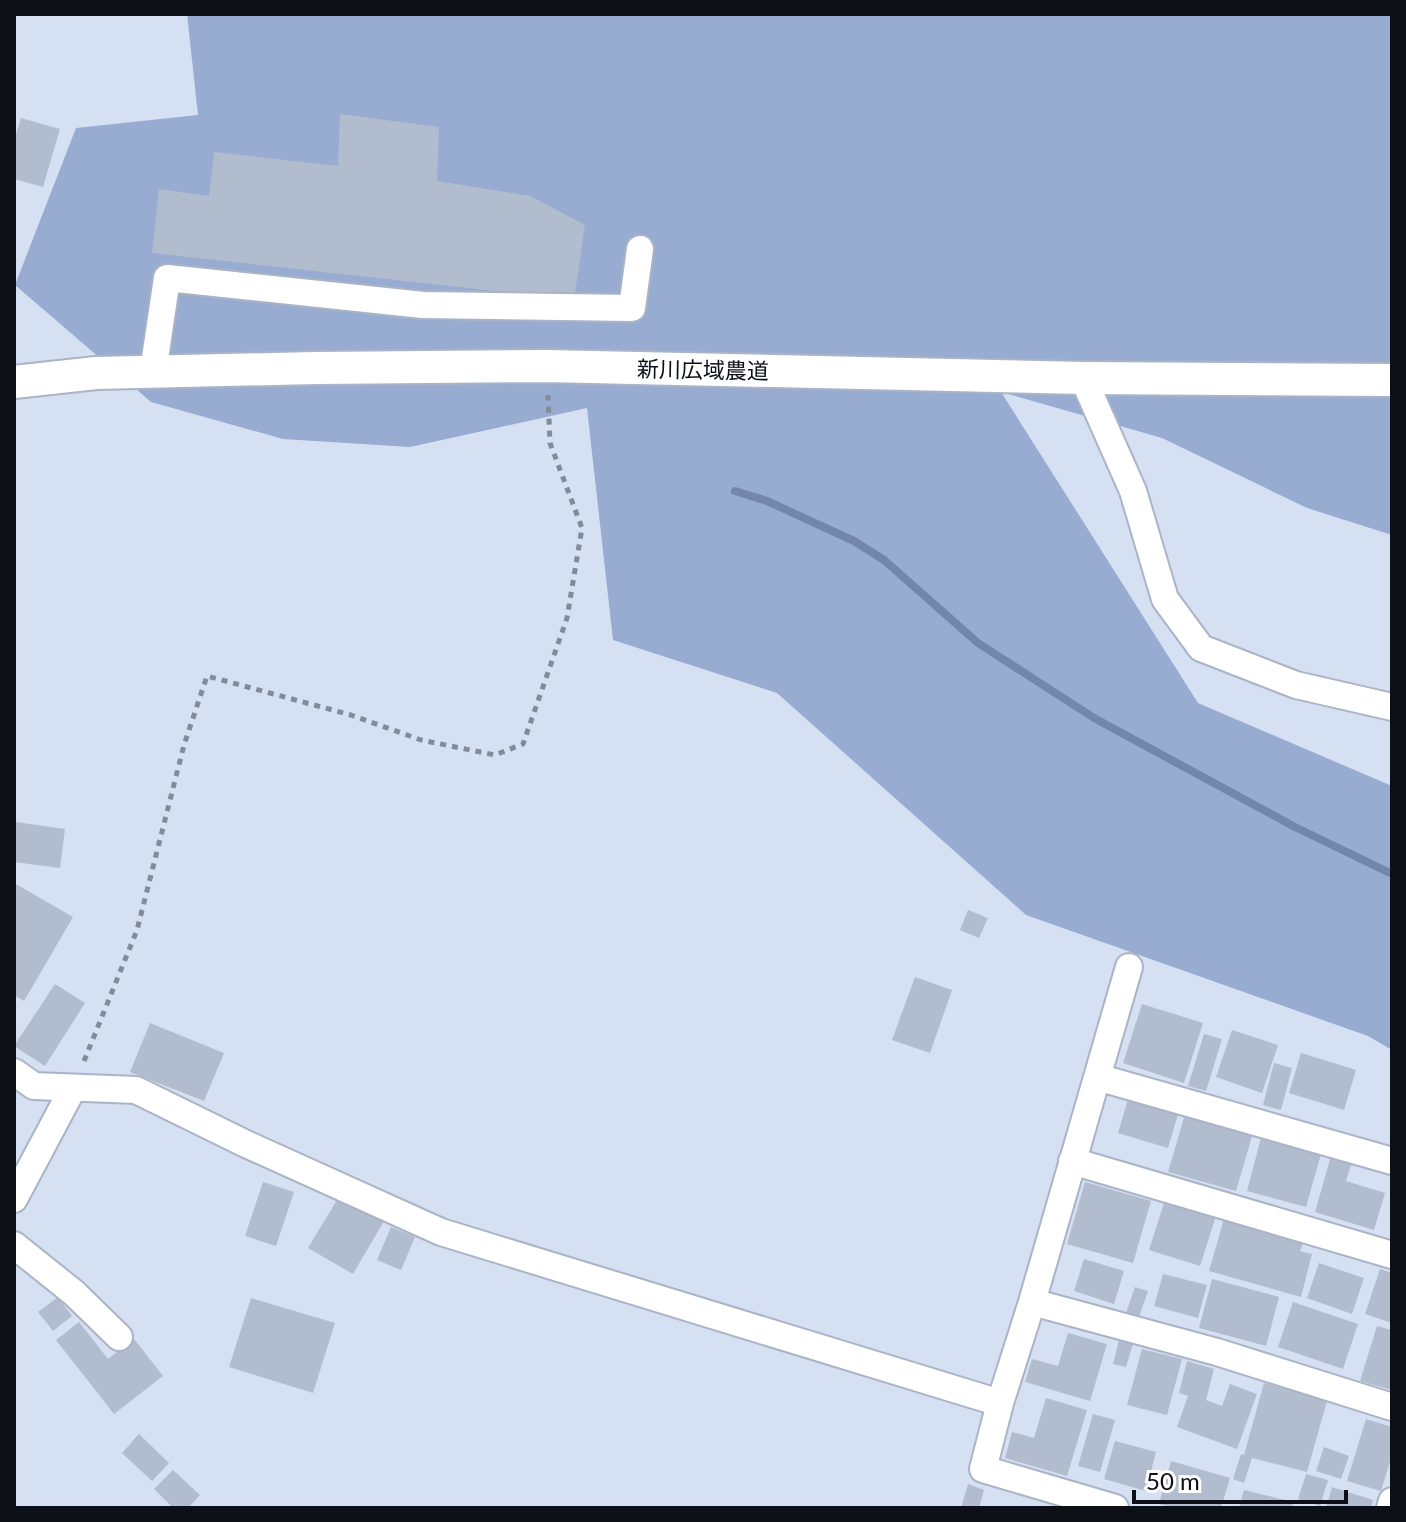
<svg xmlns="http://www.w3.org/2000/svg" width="1406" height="1522" font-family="Lato,'Noto Sans JP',sans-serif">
  <rect width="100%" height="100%" fill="#d5e0f3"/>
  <path fill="#98acd1" d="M187 14H1392V535L1307 508 1162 438 1001 392 1198 703 1392 786V1050L1368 1036 1026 915 777 693 613 640 587 408 410 447 283 439 151 402 15 285 76 128 198 115Z"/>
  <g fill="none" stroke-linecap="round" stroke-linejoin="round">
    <path stroke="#7487aa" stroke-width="8" d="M735 491 767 501 854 541 884 560 978 643 1094 718 1295 827 1392 874"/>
  </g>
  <path fill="#b1bcce" d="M340 114 439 127 437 181 530 196 585 225 574 300 152 253 159 189 209 196 214 152 338 166Z
    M21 118 60 129 43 187 14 179V141Z
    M16 822 65 829 60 868 14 862Z
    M14 883 73 917 24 1001 14 995Z
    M968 910 988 918 979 938 960 930Z
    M915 977 952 990 930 1053 892 1040Z
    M55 984 85 1003 45 1066 14 1046Z
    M1142 1004 1203 1023 1184 1083 1123 1063Z
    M150 1023 224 1053 204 1101 130 1072Z
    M1232 1030 1278 1045 1262 1093 1216 1077Z
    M1204 1034 1222 1039 1206 1091 1188 1086Z
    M1301 1053 1356 1070 1344 1110 1289 1093Z
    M1274 1063 1292 1068 1281 1110 1263 1105Z
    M1129 1096 1179 1111 1168 1148 1118 1133Z
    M1185 1114 1253 1133 1236 1191 1168 1172Z
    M1261 1138 1321 1154 1306 1207 1247 1191Z
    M1331 1156 1352 1162 1346 1181 1385 1193 1374 1230 1315 1212Z
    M263 1182 294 1192 276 1246 245 1236Z
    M1085 1182 1151 1201 1133 1263 1067 1244Z
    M340 1195 384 1221 353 1274 308 1248Z
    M1165 1200 1216 1216 1200 1266 1149 1250Z
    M1224 1219 1303 1243 1300 1251 1312 1254 1301 1297 1209 1271Z
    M391 1227 415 1237 401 1270 377 1260Z
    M1084 1259 1124 1271 1114 1304 1074 1291Z
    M1319 1263 1364 1278 1352 1314 1307 1298Z
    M1380 1269 1392 1273V1323L1365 1314Z
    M1163 1274 1207 1285 1198 1318 1154 1306Z
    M1212 1279 1279 1297 1266 1346 1199 1328Z
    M1135 1287 1148 1291 1139 1317 1126 1313Z
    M58 1297 72 1316 53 1331 38 1312Z
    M251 1298 335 1323 313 1393 229 1367Z
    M1293 1302 1358 1324 1343 1369 1278 1347Z
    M79 1322 108 1359 134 1339 163 1376 114 1414 56 1340Z
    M1377 1326 1392 1330V1390L1360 1381Z
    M1068 1333 1107 1344 1090 1401 1025 1382 1032 1359 1058 1366Z
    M1119 1340 1133 1344 1126 1367 1113 1364Z
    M1142 1349 1182 1359 1167 1415 1127 1405Z
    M1187 1361 1214 1369 1206 1400 1222 1406 1230 1384 1257 1394 1237 1449 1177 1427 1188 1396 1179 1393Z
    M1264 1383 1327 1401 1307 1472 1252 1458 1244 1483 1233 1479 1241 1454 1244 1455Z
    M1046 1398 1087 1410 1067 1476 1005 1458 1012 1432 1034 1438Z
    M1093 1414 1115 1420 1100 1472 1078 1466Z
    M1366 1419 1392 1427V1455L1381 1491 1347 1481Z
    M139 1434 169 1463 152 1481 122 1453Z
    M1115 1441 1156 1452 1146 1491 1104 1479Z
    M1324 1447 1349 1456 1341 1479 1316 1471Z
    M1171 1461 1230 1478 1221 1508H1173L1159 1504Z
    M173 1470 200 1495 188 1508H173L154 1489Z
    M1306 1474 1328 1480 1320 1506 1298 1499Z
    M968 1484 984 1490 979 1508H961Z
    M1332 1487 1373 1500 1371 1508H1326Z
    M1244 1490 1293 1502 1292 1508H1239Z"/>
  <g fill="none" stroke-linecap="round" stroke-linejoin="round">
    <g stroke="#aab4c6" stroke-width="30">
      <path id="minor" d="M153 372 167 278 423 305 632 308 640 249
        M1083 378 1133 491 1165 599 1201 648 1296 685 1392 707
        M14 1072 34 1086 136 1090 246 1144 441 1232 1000 1403
        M1097 1077 1392 1161
        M1072 1161 1392 1255
        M14 1199 73 1088
        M14 1245 74 1293 119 1337
        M1032 1302 1217 1352 1392 1407
        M1115 1508 983 1469 1000 1403 1032 1302 1129 967
        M1390 1508 1392 1501"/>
    </g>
    <g stroke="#aab4c6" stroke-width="36">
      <path id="tertiary" d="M14 382 96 373 316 368 546 366 1083 378 1392 380"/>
    </g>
    <path stroke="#838a98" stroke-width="5" stroke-dasharray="6 6" stroke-linecap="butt" d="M84 1061 137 930 184 745 207 676 351 715 421 740 495 755 523 744 567 618 582 528 550 443 548 395"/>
    <use href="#minor" stroke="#fff" stroke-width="26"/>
    <use href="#tertiary" stroke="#fff" stroke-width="32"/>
  </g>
  <g text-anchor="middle" stroke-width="6" stroke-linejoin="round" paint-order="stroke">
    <g font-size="22" fill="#0c0f15" stroke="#fff">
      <text transform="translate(703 370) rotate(1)" y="8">新川広域農道</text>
    </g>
  </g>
  <rect width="1406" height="1522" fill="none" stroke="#0c0f15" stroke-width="32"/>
  <path d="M1134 1490v12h212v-12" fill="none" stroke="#0c0f15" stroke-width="4"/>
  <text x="1146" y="1490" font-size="24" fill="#0c0f15" stroke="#ffffff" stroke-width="6" paint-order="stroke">50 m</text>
</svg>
